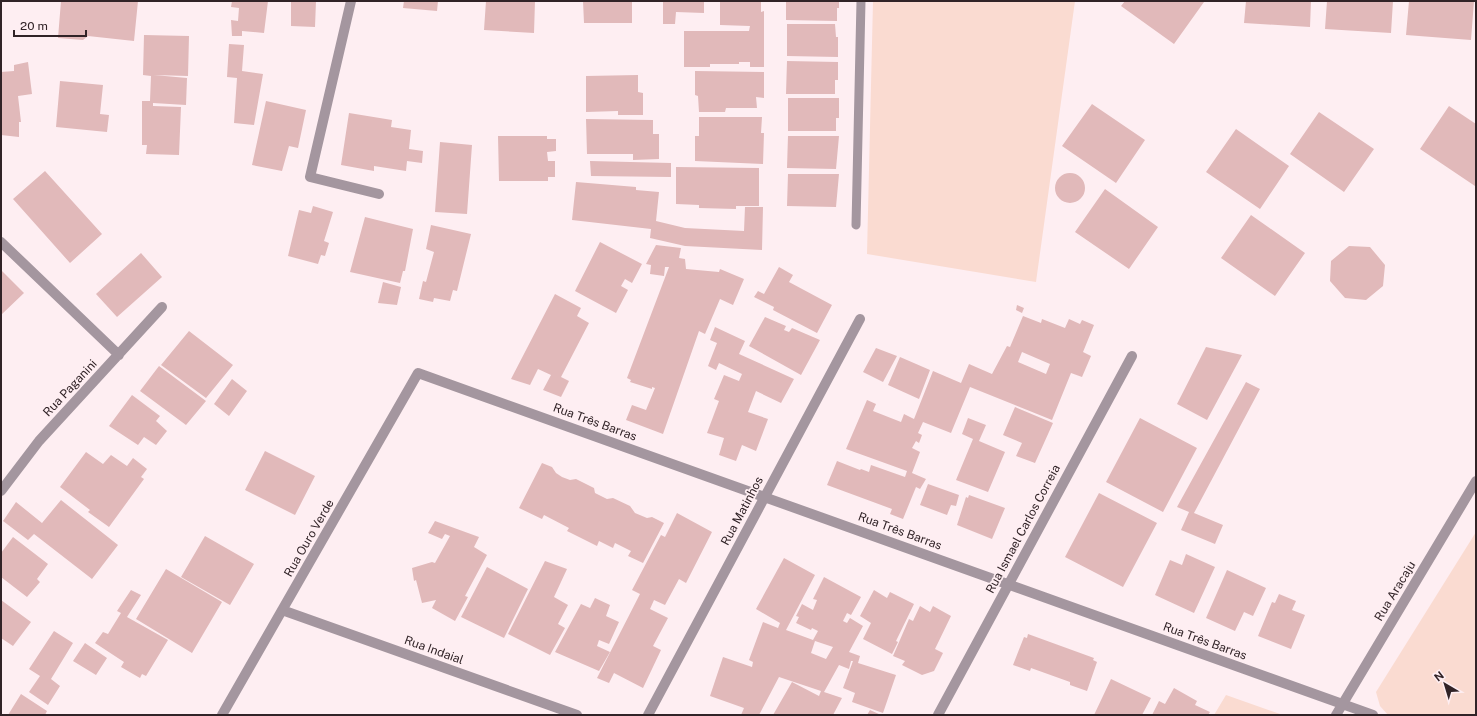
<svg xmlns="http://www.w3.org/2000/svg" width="1477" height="716" font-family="'Public Sans',sans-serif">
  <rect width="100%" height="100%" fill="#feeef2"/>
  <path fill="#fadbd1" d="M873 1H1075L1036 282 867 254Z
    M1476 532V715H1388L1380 706 1376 692Z
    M1226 695 1283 715H1214Z"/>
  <path fill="#e1b9ba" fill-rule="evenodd" d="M61 1H138L134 41 88 36 83 40 58 38Z
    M232 1H268L264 33 242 31V36H232L231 20 238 21 239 8 231 7Z
    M291 1H316L315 27 291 26Z
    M404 1H438L437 11 403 8Z
    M486 1H535L534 33 484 30Z
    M583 1H632V23H584Z
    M663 1H704V13L676 12 675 24H663Z
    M720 1H761V12L764 11V67H750V62H739V64H710V67H684V31H749L750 26 720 25Z
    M786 1H839V8H837V21L786 20Z
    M1125 1H1203L1204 2 1174 44 1121 6Z
    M1246 1H1311L1310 27 1244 23Z
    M1327 1H1393L1391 33 1325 29Z
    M1409 1H1474L1471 40 1406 35Z
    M787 24H835L836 37H838V57L787 56Z
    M144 35 189 36 188 76 154 75 187 78 186 105 153 103V106L181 107 179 155 146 154 147 145H142V101H150L151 76 143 75Z
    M229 44 244 45 242 71 263 74 254 125 234 123 237 78 227 77Z
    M787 61 838 62V80H835V94H786Z
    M28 62 32 94 18 96 21 122H19V137L1 135V72L14 71V65Z
    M695 71 764 72V98L756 97 757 108H726L725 112H699L698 96 695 95Z
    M638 75V92L643 93V115H618V111L586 112V76Z
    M60 81 103 85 100 114 109 115 107 132 56 127Z
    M788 98H839V118H836V131H788Z
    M266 101 306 110 298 148 289 146 282 171 252 165Z
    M1092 104 1145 140 1116 183 1062 146Z
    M1449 106 1476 124 1475 186 1420 149Z
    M1319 112 1374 149 1344 192 1290 154Z
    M349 113 392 120 391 127 411 130 409 149 423 151 422 163 407 161 406 171 374 166V171L341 165Z
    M699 117H762L761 133H764L763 164 695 161V136H699Z
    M586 119 653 120V134H659V159L633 160V154H587Z
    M1236 129 1289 166 1260 209 1206 172Z
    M498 136H547V139H556V151L547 152 548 161H555V177H548V181H499Z
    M788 136H839L836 169 787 168Z
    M440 142 472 145 467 214 435 212Z
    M590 161 671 163V177L591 176Z
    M676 167 759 168V206H736V209L699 208V205L676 204Z
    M45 171 102 234 70 263 13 199Z
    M1055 188a15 15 0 1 1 30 0a15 15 0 1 1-30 0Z
    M788 174H839L836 207 787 206Z
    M576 182 636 187V190L659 192 656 221 685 228 744 231 745 207H763L762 250 685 246 650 238 651 229 572 220Z
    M1105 189 1158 227 1129 269 1075 232Z
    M313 206 333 212 324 241 329 243 325 256 321 255 318 264 288 256 299 210 311 213Z
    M1251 215 1305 253 1275 296 1221 258Z
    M365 217 413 229 405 271H403L400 283 350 272Z
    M431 225 471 234 457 291 453 290 450 301 434 298 433 302 419 299 423 281 426 282 434 252 426 249Z
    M600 242 642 264 632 283 625 279 621 286 628 290 616 313 575 291Z
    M656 245 681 248 679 258 685 259 686 269 719 272 720 269 744 279 733 305 720 299 705 334 699 331 663 434 626 420 632 405 646 410 655 388 652 387V389L630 382 631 380 627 378 669 267H665L664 276 650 274 651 265 646 264Z
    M1349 246 1370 247 1385 265 1383 286 1366 300 1345 298 1330 281 1331 261Z
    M141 253 162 277 117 317 96 294Z
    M779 267 793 275 789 282 832 305 817 333 773 310 774 307 754 297 758 291 764 294Z
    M1 270 24 293 1 315Z
    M383 282 401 287 397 305 378 303Z
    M555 294 581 308 577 316 589 323 561 377 569 381 561 397 543 390 551 375 538 369 530 385 511 379Z
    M1017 305 1024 308 1022 313 1016 310Z
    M1023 316 1041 323 1042 319 1065 328 1069 319 1080 324 1082 320 1094 325 1083 352 1091 356 1082 377 1071 373 1052 420 970 387 951 433 923 422 918 433 922 435 919 443 916 441 912 448 920 452 912 473 926 479 920 489 916 487 903 519 890 514 892 509 827 485 837 461 860 470 861 469 869 472 871 465 905 477 907 471 846 449 867 400 876 404 873 411 901 422 904 414 914 419 933 371 961 383 969 364 992 374 1007 346 1010 347ZM1022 352 1050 364 1046 374 1018 362Z
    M765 317 786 326 784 330 789 332 792 328 820 340 801 375 749 346Z
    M715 327 745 341 739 354 794 379 781 403 756 391 748 412 768 419 756 451 742 445 736 461 719 455 724 438 707 433 719 401 714 399 724 375 739 381 742 374 719 363 716 370 708 366 717 343 710 340Z
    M189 331 233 365 206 398 161 365Z
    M1206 347 1242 355 1207 420 1177 404Z
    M876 348 897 356 883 382 863 372Z
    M900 357 930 370 919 399 888 385Z
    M159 366 206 401 186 425 140 391Z
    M232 379 247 391 229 416 214 404Z
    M1246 382 1260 389 1194 513 1223 525 1215 544 1181 530 1189 512 1177 507Z
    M132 395 160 416 156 421 167 431 156 445 144 437 138 445 109 426Z
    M1015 407 1053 423 1035 463 1016 456 1022 443 1003 435Z
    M968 418 986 425 979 441 1005 452 988 492 956 480 973 439 962 434Z
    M1140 418 1197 448 1163 512 1106 482Z
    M265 451 315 476 295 515 245 490Z
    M86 452 103 464 111 455 127 466 133 458 147 469 141 477 144 479 109 527 88 512 90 510 60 487Z
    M542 463 552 467 556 473 562 477 570 480 576 479 594 488 595 493 607 499 613 498 630 506 635 513 647 518 652 517 664 523 643 563 628 556 631 551 615 543 613 548 599 541 597 546 567 531 569 528 544 515 542 519 519 508Z
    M928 484 959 495 956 506 951 505 947 515 920 505Z
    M1099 493 1157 523 1123 587 1065 557Z
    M969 495 1005 508 992 539 957 525 966 497 968 498Z
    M61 500 118 545 92 579 34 534 28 540 3 521 16 502 42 523Z
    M677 513 712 532 686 583 679 579 665 605 654 600 650 609 668 618 653 646 661 650 643 688 614 673 609 683 597 678 640 594 632 590 661 535 665 537Z
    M435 521 479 537 474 547 487 555 465 596 468 597 455 621 432 608 436 600 422 603 416 580 414 581 412 568 432 562 435 563 450 536 445 534 442 539 428 533Z
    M205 536 254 564 230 605 181 577Z
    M13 537 48 564 37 579 40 582 27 597 1 577V553Z
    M1186 554 1215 567 1194 613 1155 595 1170 560 1182 565Z
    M784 558 815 575 786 630 813 640 818 631 812 628 811 630 796 623 799 617 796 616 802 604 813 610 817 600 813 599 824 577 861 597 851 615 847 613 843 621 847 623 850 618 863 626 849 652 860 656 858 663 896 675 883 713 852 702 855 693 843 688 853 661H851L849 669 839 665 824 692 842 698 833 715H773L792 682 819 696 821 691 779 677 759 715H741L744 708 710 696 723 657 752 667 753 662 749 660 763 622 778 628 780 623 756 609ZM815 641 833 647 826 659 811 653Z
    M545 561 567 569 554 597 568 605 558 624 565 628 550 655 508 634Z
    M487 567 528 589 504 638 461 617Z
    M166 569 222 602 192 653 136 619Z
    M1227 570 1266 588 1253 616 1244 612 1235 631 1206 618Z
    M131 590 141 595 127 617 168 640 146 676 142 674 140 678 121 667 124 662 95 643 103 632 108 634 121 613 117 611Z
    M874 590 887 598 890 592 914 604 896 641 898 642 892 654 863 639 871 623 860 616Z
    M1279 594 1296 601 1292 610 1305 615 1291 649 1258 636 1272 602 1275 603Z
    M595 598 610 605 606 616 619 622 609 644 599 640 597 646 610 652 599 671 555 652 581 604 590 608Z
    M1 600 31 622 13 646 1 638Z
    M920 606 930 612 933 606 951 616 935 649 943 653 934 671 922 675 902 665 905 661 893 656 909 619 913 621Z
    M54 631 73 643 51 679 60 686 48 705 29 692 40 676 29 669Z
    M1028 634 1094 658 1093 660 1097 662 1087 691 1070 685V682L1031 668 1030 671 1013 665 1024 637 1027 638Z
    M85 643 107 658 96 675 73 661Z
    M1111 679 1151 698 1142 715H1094Z
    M1174 688 1197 701 1195 705 1210 712 1208 715H1152L1159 701 1165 704Z
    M21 694 47 711 45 715H8Z
    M870 710 881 715H867Z"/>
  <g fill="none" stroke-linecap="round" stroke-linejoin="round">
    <path stroke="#a4969f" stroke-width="9" d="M856 225 861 1"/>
    <path stroke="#a4969f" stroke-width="10" d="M351 1 310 177 379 194
      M1 242 119 355
      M1 491 39 441 162 307
      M282 610 577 715
      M222 715 418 373 1373 715
      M648 715 860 319
      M938 715 1132 356"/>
    <path stroke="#a4969f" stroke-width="10" d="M1336 715 1476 481"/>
  </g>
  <g text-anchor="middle" stroke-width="3.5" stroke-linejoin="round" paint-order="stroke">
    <g font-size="12" fill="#312327" stroke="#feeef2">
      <text transform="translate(70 388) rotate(-47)" y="4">Rua Paganini</text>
      <text transform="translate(595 422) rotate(20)" y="4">Rua Três Barras</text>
      <text transform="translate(742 511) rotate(-62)" y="4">Rua Matinhos</text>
      <text transform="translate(1023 529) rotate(-62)" y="4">Rua Ismael Carlos Correia</text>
      <text transform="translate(900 531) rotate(20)" y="4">Rua Três Barras</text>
      <text transform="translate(309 538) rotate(-60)" y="4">Rua Ouro Verde</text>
      <text transform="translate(1395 591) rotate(-59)" y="4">Rua Aracaju</text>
      <text transform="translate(1205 641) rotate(20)" y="4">Rua Três Barras</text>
      <text transform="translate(434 650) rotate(20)" y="4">Rua Indaial</text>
    </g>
  </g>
  <rect width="1477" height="716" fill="none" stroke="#312327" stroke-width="4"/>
  <g transform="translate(1445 684) rotate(322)" stroke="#feeef2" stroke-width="3" paint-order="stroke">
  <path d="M0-3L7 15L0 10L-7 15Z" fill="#312327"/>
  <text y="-6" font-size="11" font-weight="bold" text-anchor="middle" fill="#312327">N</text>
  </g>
  <path d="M14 30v6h72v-6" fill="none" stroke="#312327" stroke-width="2"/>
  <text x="20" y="30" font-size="12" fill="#312327" stroke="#feeef2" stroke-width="3" paint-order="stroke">20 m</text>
</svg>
